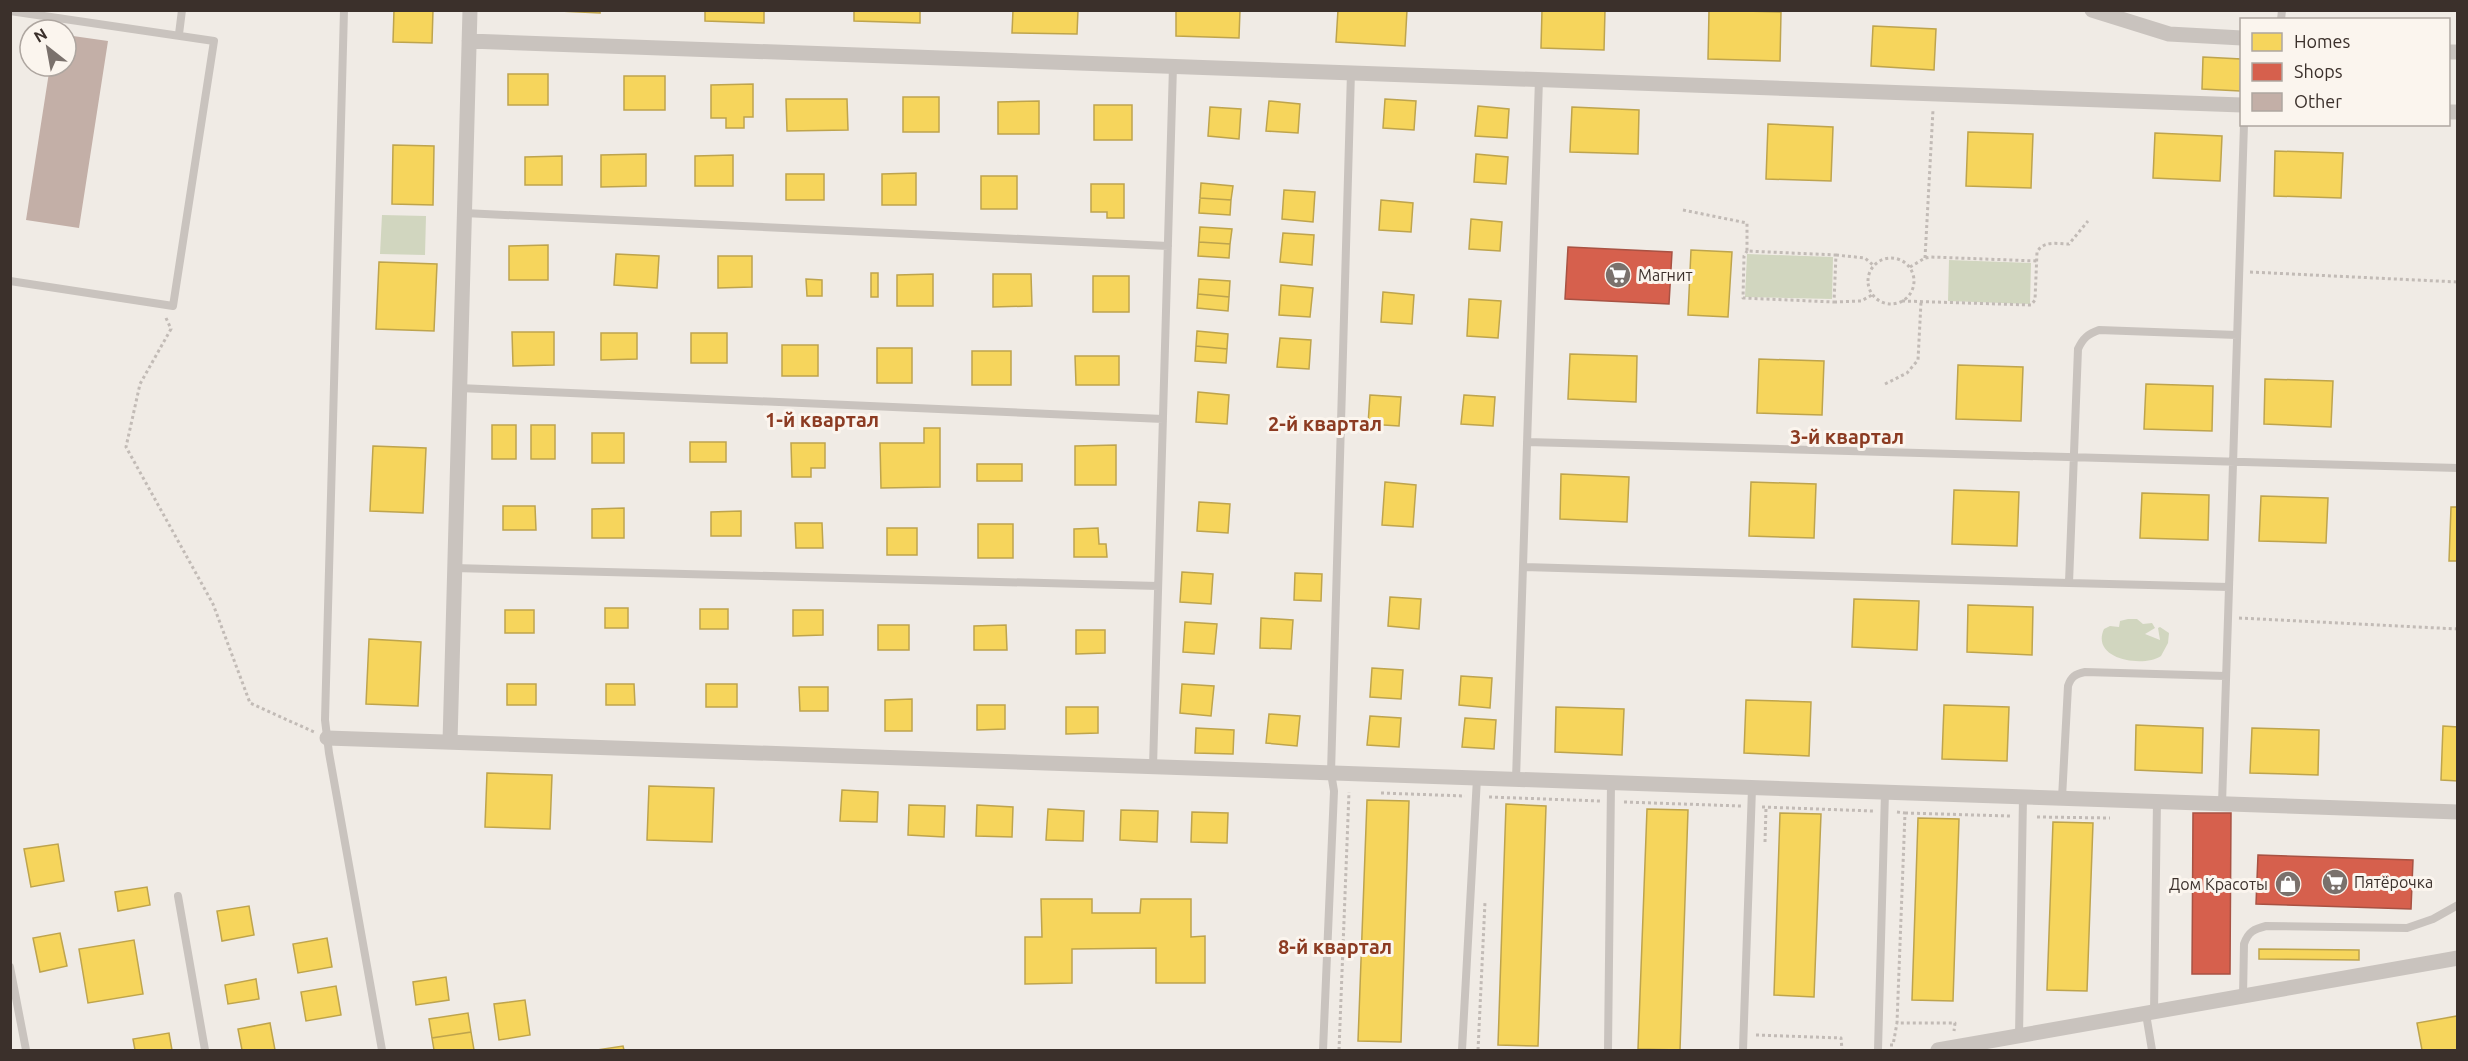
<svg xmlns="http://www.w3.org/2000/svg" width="2468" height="1061" font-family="Ubuntu,sans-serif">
  <rect width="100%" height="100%" fill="#f0ebe5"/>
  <path fill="#d1d6bf" d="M382 215 426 216 425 255 380 254Z
    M1747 254 1833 257 1832 299 1745 297Z
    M1949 260 2031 263 2030 304 1948 301Z
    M2128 619H2137L2143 624 2152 623 2155 628 2145 634 2160 640 2158 628 2160 627 2169 633 2168 643 2161 656C2144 668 2090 660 2104 629L2110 626 2119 627 2120 621Z"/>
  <path fill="#f6d55c" stroke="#bea44d" stroke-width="1.5" d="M394 10H433L432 43 393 42Z
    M538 10H600V13Z
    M705 10H764V23L705 21Z
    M854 10H920V23L854 21Z
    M1013 10H1078L1077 34 1012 33Z
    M1176 10H1240L1239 38 1176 36Z
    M1338 10H1407L1405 46 1336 42Z
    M1542 10H1605L1604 50 1541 48Z
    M1709 10 1781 12 1780 61 1708 59Z
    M1873 26 1936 29 1934 70 1871 66Z
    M2203 57 2241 59 2240 91 2202 89Z
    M508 74H548V105H508Z
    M624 76H665V110H624Z
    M753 84V117H744V128H726V118H711V85Z
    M903 97H939V132H903Z
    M786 99H847L848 130 787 131Z
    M1385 99 1416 101 1414 130 1383 128Z
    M1039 101V134H998V102Z
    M1269 101 1300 104 1298 133 1266 131Z
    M1094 105H1132V140H1094Z
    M1478 106 1509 109 1507 138 1475 136Z
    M1210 107 1241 109 1239 139 1208 136Z
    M1572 107 1639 110 1638 154 1570 152Z
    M1768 124 1833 127 1831 181 1766 179Z
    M1968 132 2033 134 2031 188 1966 186Z
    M2155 133 2222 136 2220 181 2153 178Z
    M393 145 434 146 433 205 392 204Z
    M2275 151 2343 153 2341 198 2274 196Z
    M646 154V186L601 187V155Z
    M1476 154 1508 157 1506 184 1474 182Z
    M733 155V186H695V156Z
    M562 156V185H525V157Z
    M916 173V205H882V174Z
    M786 174H824V200H786Z
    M981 176H1017V209H981Z
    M1201 183 1233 186 1231 200 1200 198Z
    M1091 184H1124V218H1107V212H1091Z
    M1284 190 1315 192 1313 222 1282 219Z
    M1200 198 1231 200 1230 215 1199 213Z
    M1381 200 1413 203 1411 232 1379 230Z
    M1471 219 1502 222 1500 251 1469 249Z
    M1200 227 1232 229 1230 244 1199 242Z
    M1283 233 1314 235 1312 265 1280 262Z
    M1199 242 1230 244 1229 258 1198 256Z
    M548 245V280H509V246Z
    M1691 250 1732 252 1728 317 1688 315Z
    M616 254 659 256 657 288 614 285Z
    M718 256H752V287L718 288Z
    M379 262 437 264 434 331 376 329Z
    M871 273H878V297H871Z
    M933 274V306H897V275Z
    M993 274H1031L1032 306 993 307Z
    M1093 276H1129V312H1093Z
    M806 279 822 280V296H807Z
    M1199 279 1230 281 1229 297 1198 294Z
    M1281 285 1313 288 1310 317 1279 315Z
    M1383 292 1414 295 1412 324 1381 322Z
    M1198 294 1229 297 1228 311 1197 308Z
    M1469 299 1501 301 1498 338 1467 336Z
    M1197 331 1228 334 1227 349 1196 346Z
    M512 332H554V365L513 366Z
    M601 333H637V359L601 360Z
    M691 333H727V363H691Z
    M1280 338 1311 340 1309 369 1277 367Z
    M782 345H818V376H782Z
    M1196 346 1227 349 1226 363 1195 361Z
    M877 348H912V383H877Z
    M972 351H1011V385H972Z
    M1570 354 1637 356 1636 402 1568 399Z
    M1075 356H1119V385H1076Z
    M1759 359 1824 361 1822 415 1757 413Z
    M1958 365 2023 367 2021 421 1956 419Z
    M2265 379 2333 381 2331 427 2264 424Z
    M2146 384 2213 386 2212 431 2144 429Z
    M1198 392 1229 395 1227 424 1196 422Z
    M1370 395 1401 397 1399 426 1368 424Z
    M1464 395 1495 397 1493 426 1461 424Z
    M492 425H516V459H492Z
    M531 425H555V459H531Z
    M924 428H940V487L881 488 880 443H924Z
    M592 433H624V463H592Z
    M690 442H726V462H690Z
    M791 443H825V468H811V477H792Z
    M1116 445V485H1075V446Z
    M373 446 426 448 423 513 370 511Z
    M977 464H1022V481H977Z
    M1561 474 1629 477 1627 522 1560 519Z
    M1385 482 1416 485 1413 527 1382 525Z
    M1751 482 1816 484 1814 538 1749 536Z
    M1954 490 2019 492 2017 546 1952 544Z
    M2142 493 2209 495 2208 540 2140 538Z
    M2261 496 2328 498 2326 543 2259 541Z
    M1199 502 1230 504 1228 533 1197 531Z
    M503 506H535L536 530H503Z
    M2451 507H2458V561H2449Z
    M624 508V538H592V509Z
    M741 511V536H711V512Z
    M795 523H822L823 548H796Z
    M978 524H1013V558H978Z
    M887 528H917V555H887Z
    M1098 528 1099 544H1106L1107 557H1074V529Z
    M1182 572 1213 574 1211 604 1180 602Z
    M1295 573 1322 574 1321 601 1294 600Z
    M1390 597 1421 599 1419 629 1388 626Z
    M1854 599 1919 601 1917 650 1852 647Z
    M1968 605 2033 607 2032 655 1967 652Z
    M605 608H628V628H605Z
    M700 609H728V629H700Z
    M505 610H534V633H505Z
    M793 610H823V635L793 636Z
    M1261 618 1293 620 1291 649 1260 648Z
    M1185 622 1217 624 1214 654 1183 652Z
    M878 625H909V650H878Z
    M1006 625 1007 650H974V626Z
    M1076 630H1105V653L1076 654Z
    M369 639 421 642 418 706 366 704Z
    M1372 668 1403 670 1401 699 1370 697Z
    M1461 676 1492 678 1490 708 1459 705Z
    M507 684H536V705H507Z
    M606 684H634L635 705H606Z
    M706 684H737V707H706Z
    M1182 684 1214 686 1211 716 1180 713Z
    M799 687H828V711H800Z
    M912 699V731H885V700Z
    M1746 700 1811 702 1809 756 1744 753Z
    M977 705H1005V729L977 730Z
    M1944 705 2009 707 2007 761 1942 759Z
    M1066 707H1098V733L1066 734Z
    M1556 707 1624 709 1622 755 1555 752Z
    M1269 714 1300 716 1297 746 1266 743Z
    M1370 716 1401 718 1399 747 1367 745Z
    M1465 718 1496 720 1494 749 1462 747Z
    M2136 725 2203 728 2202 773 2135 770Z
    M2443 726 2458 727V781L2441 780Z
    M1196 728 1234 730 1233 754 1195 753Z
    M2252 728 2319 730 2318 775 2250 773Z
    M487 773 552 775 550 829 485 827Z
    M649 786 714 788 712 842 647 840Z
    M842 790 878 792 877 822 840 821Z
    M1367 800 1409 801 1401 1042 1358 1041Z
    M1506 804 1546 806 1538 1046 1498 1045Z
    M909 805 945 806 944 837 908 835Z
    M977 805 1013 807 1012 837 976 836Z
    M1048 809 1084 811 1083 841 1046 840Z
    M1647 809 1688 810 1680 1050 1638 1049Z
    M1121 810 1158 811 1157 842 1120 840Z
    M1192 812 1228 813 1227 843 1191 842Z
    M1780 813 1821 814 1814 997 1774 995Z
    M1918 818 1959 819 1953 1001 1912 1000Z
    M2053 822 2093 823 2087 991 2047 990Z
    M58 844 64 881 31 887 24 849Z
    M147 887 150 905 118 911 115 892Z
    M1041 899H1092V913H1140L1141 899H1191V937L1205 936V983H1156V948L1072 949V983L1025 984V937H1042Z
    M249 906 254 935 222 941 217 911Z
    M60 933 67 966 40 972 33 938Z
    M327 938 332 967 298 973 293 944Z
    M134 940 143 994 88 1003 79 949Z
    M2259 949 2359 950V960L2259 959Z
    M446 977 449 1000 416 1005 413 982Z
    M256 979 259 999 228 1004 225 985Z
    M336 986 341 1015 306 1021 301 992Z
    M525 1000 530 1035 499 1040 494 1004Z
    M468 1013 471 1032 432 1038 429 1019Z
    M2457 1016 2458 1050H2422L2417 1023Z
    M270 1023 275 1050H242L238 1029Z
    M471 1032 474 1050H434L432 1038Z
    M169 1033 172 1050H135L133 1039Z
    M623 1046 624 1050H597Z"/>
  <path fill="#d6604d" stroke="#a85243" stroke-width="1.5" d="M1568 247 1672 252 1669 304 1565 299Z
    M2193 813H2231L2230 974H2192Z
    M2258 855 2413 860 2411 909 2256 904Z"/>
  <path fill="#c3afa7" d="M66 35 108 41 79 228 26 220 50 66H66Z"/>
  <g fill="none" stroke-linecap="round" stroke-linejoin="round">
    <path stroke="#c2bbb6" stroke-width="3" stroke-dasharray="3 3" stroke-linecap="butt" d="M1683 210 1747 223V251L1836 255 1834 302 1743 298 1744 256 1747 251
      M1836 255 1865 258 1873 265
      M1868 281a23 23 0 1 1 46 0a23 23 0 1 1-46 0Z
      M1925 258 1933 110
      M1910 267 1925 258 1931 257 2037 261
      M2250 272 2458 282
      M1902 301 2031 305 2035 300 2037 252C2044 240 2057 244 2069 244L2088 221
      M1834 302 1861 301 1872 295
      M166 318 171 329 140 384 126 447 213 604 250 703 314 732
      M1885 384 1907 373 1918 360 1921 302
      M2239 618 2458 629
      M1381 793 1465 796
      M1489 797 1600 801
      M1624 802 1741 806
      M1762 807 1873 811
      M1897 812 1905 813 1897 1023H1955L1954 1031
      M1905 813 2010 816
      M2037 817 2110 818
      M1765 842 1766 808
      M1756 1035 1841 1038 1842 1050
      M1890 1045H1893L1897 1023
      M1339 1050 1349 792
      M1478 1050 1485 902"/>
    <path stroke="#c9c3be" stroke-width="8" d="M344 10 325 720 329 753 382 1050
      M10 11 214 41 173 306 10 281
      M2281 20 2282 10
      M179 34 182 10
      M464 213 1168 246
      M459 388 1163 419
      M1527 442 2458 468
      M1523 567 2069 583
      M454 568 1158 586
      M2229 587 2069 583 2078 349C2083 338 2088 334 2099 330L2237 335
      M1153 767 1173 66
      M1516 779 1539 79
      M2062 798 2068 686C2071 677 2075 674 2085 672L2226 676
      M2222 804 2244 124
      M178 896 205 1050
      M10 967 26 1050
      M2243 996 2244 944C2248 932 2254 929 2266 926L2407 928 2433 919 2458 905
      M2154 1012 2157 801
      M2146 1014 2152 1050
      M2019 1036 2023 797
      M1323 1050 1334 791 1331 773 1351 72
      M1462 1050 1477 778
      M1608 1050 1611 783
      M1743 1050 1752 788
      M1878 1050 1885 792"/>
    <path stroke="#c9c3be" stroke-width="15" d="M2092 10 2169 34 2242 38
      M469 41 2242 105
      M2448 52H2458
      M2448 112H2458
      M327 738 2458 812
      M450 742 470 10
      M1938 1050 2458 958"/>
  </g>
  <defs>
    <g id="supermarket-disc" transform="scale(1.35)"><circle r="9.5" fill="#7a716c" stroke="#fbf5ee"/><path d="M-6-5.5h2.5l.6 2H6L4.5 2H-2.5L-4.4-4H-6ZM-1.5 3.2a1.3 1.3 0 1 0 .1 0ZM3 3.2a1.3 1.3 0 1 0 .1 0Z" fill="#fff"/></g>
    <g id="shop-disc" transform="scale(1.35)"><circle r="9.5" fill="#7a716c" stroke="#fbf5ee"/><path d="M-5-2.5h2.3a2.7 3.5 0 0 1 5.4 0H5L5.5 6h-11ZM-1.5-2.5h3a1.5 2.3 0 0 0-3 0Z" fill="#fff"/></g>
  </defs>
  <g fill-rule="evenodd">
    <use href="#supermarket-disc" x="1618" y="275"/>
    <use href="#supermarket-disc" x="2335" y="882"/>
    <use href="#shop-disc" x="2288" y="884"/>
  </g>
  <g text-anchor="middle" stroke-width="6" stroke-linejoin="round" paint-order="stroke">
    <g font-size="16" fill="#3b302b" stroke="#fbf5ee" text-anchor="start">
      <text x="1638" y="281">Магнит</text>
      <text x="2354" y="888">Пятёрочка</text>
      <text x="2268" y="890" text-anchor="end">Дом Красоты</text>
    </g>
    <g font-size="20" font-weight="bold" fill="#8c3b22" stroke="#fbf5ee">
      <text x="822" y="427">1-й квартал</text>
      <text x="1325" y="431">2-й квартал</text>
      <text x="1847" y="444">3-й квартал</text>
      <text x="1335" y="954">8-й квартал</text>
    </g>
  </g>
  <rect width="2468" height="1061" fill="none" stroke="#3b302b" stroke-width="24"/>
  <rect x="2240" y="18" width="210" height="108" fill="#fbf5ee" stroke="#aea6a0" stroke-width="1.5"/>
  <rect x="2252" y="33" width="30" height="18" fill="#f6d55c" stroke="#aea6a0" stroke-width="1.5"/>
  <text x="2294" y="48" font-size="18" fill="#3b302b">Homes</text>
  <rect x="2252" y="63" width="30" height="18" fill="#d6604d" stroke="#aea6a0" stroke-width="1.5"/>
  <text x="2294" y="78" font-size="18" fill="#3b302b">Shops</text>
  <rect x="2252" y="93" width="30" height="18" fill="#c3afa7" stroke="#aea6a0" stroke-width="1.5"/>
  <text x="2294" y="108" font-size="18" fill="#3b302b">Other</text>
  <g transform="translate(48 48) rotate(329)"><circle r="28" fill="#fbf5ee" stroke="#aea6a0" stroke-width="1.5"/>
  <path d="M0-4.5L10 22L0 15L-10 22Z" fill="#7a716c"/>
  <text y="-9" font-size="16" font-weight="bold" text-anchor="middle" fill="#3b302b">N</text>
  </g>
</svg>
